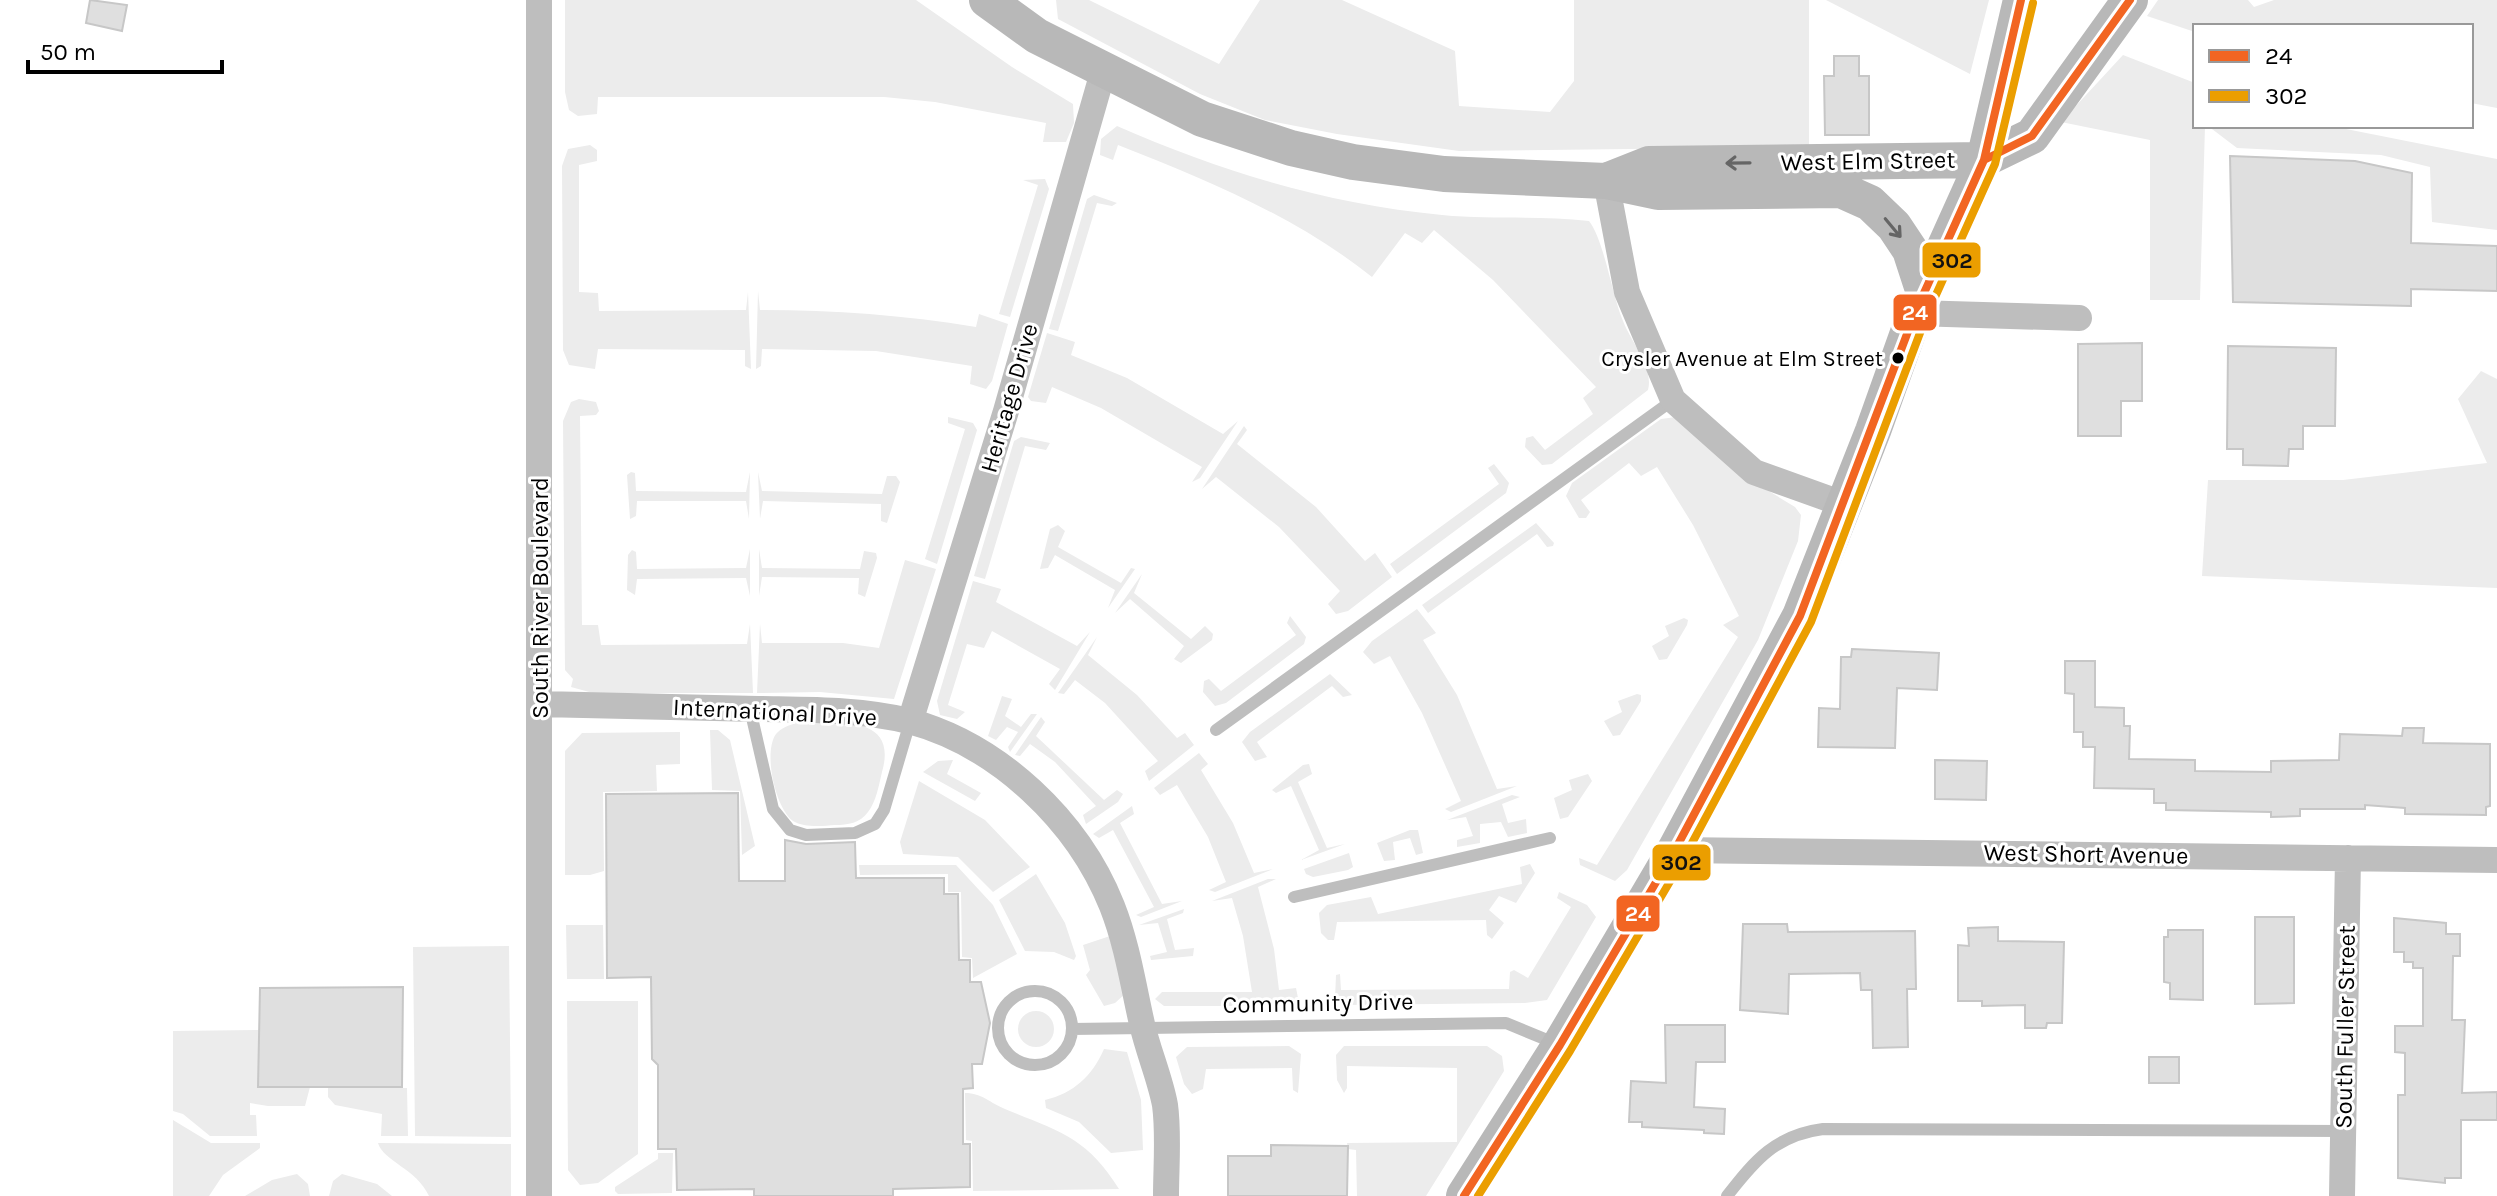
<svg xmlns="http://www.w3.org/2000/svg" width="2497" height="1196" font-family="Karla,sans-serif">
  <rect width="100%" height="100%" fill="#fff"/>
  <path fill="#ececec" d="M565 0H916L1012 67 1073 104 1074 123 1066 142H1043L1046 123 935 102 884 97H598L597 114 578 116 569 110 565 92Z
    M1056 0H1089L1219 64 1260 0H1342L1455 51 1459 106 1550 112 1574 81V0H1809V147L1459 151 1337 134 1265 120 1200 94 1058 19Z
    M1826 0H1989L1970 74Z
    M2158 0H2248L2254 7 2274 0H2497V108L2471 103V26H2195V32L2147 16Z
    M2123 55 2195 83V126H2205L2200 300H2150V140L2061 122Z
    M1117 126C1222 172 1327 204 1442 215 1491 220 1540 215 1589 221 1604 240 1612 295 1623 321 1631 342 1654 368 1648 390L1552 464 1542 465 1525 447 1526 438 1533 436 1545 450 1593 414 1583 398 1596 387 1493 280 1434 230 1422 243 1405 233 1372 277C1297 217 1207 180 1118 145L1113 160 1100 155 1101 139Z
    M2208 126H2331L2497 159V230L2432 222 2430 167 2381 155 2237 148Z
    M590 145 597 150V161L579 165V292L598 293 599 311 746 310 748 292 751 369 745 366V350L598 349 595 369 569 365 563 350 562 166 568 149Z
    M1045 179 1049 189 1010 317 999 314 1038 185 1023 180Z
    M1094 195 1117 203 1112 206 1097 203 1058 331 1049 329 1087 199Z
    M758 291 760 310C834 310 903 315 976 327L979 314 1008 324 992 381 986 389 970 384 972 366 876 351 762 349 761 366 756 369Z
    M1047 333 1075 342 1071 355 1127 378 1223 434 1238 421 1200 478 1192 482 1202 467 1101 408 1052 387 1046 403 1031 401 1028 397Z
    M2481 371 2497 379V588L2202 576 2208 480H2343L2487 463 2458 399Z
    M579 399 596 402 599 411 596 415 580 416 582 625H598L601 645 747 644 750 624 753 693H593L571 687 573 679 565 670 563 421 571 402Z
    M948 417 973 423 977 430 937 564 925 559 965 429 948 423Z
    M1676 417 1754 482 1795 507 1801 515 1798 541 1758 640 1627 870 1615 881 1580 865 1579 858 1597 865 1738 637 1723 625 1739 616 1693 525 1657 467 1641 476 1629 463 1581 500 1590 512 1586 518H1579L1566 496 1572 483 1661 419Z
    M1244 426 1247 430 1237 444 1316 507 1365 561 1375 553 1392 577 1348 611 1336 614 1328 604 1340 591 1279 527 1216 477 1202 489Z
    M1021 437 1050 443 1046 450 1025 446 985 579 974 576 1014 441Z
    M1494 464 1509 483 1506 493 1397 574 1390 564 1499 484 1488 468Z
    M631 472 635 473 636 491 746 492 750 472 749 519 746 501H637L636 516 630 519 627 475Z
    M758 472 762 491 882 494 887 476H896L900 482 887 523 881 521V504L763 501 760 519Z
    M1536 523 1554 543 1553 546 1547 547 1537 534 1428 613 1422 605Z
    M1058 525 1065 531 1058 547 1121 583 1131 568 1135 569 1108 608 1115 590 1055 555 1048 568 1040 569 1050 529Z
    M750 549V596L746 578 637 579 635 595 627 590 628 555 632 550 636 552 637 569 746 568Z
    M759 549 762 568 860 569 864 551 876 553 877 558 865 597 858 594 859 578 762 577 759 596Z
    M905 560 936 569 894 699 820 692 757 693 760 624 762 643H843L879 648Z
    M1142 574 1134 593 1191 639 1205 626 1213 634 1212 640 1181 663 1174 659 1184 646 1130 599 1115 613Z
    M973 581 1001 589 996 602 1077 646 1090 632 1055 690 1049 684 1060 669 992 631 984 648 967 644 948 705 965 712 957 719 940 715 937 701Z
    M1417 609 1436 633 1423 640 1457 695 1497 789 1517 786 1451 812 1445 809 1461 801 1422 713 1390 656 1374 664 1363 652 1372 641Z
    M1290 616 1306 637 1304 644 1226 703 1215 706 1203 692 1204 681 1209 679 1221 691 1296 635 1287 623Z
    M1684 618 1688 620 1687 625 1667 659 1659 660 1652 646 1669 636 1665 626Z
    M1097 637 1088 655 1137 695 1177 738 1185 733 1194 745 1149 781 1145 771 1158 761 1105 703 1075 680 1064 694 1058 693Z
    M1330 674 1352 695 1343 697 1332 686 1257 742 1267 757 1255 761 1242 742 1250 732Z
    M1637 694 1641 695V701L1620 735 1613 736 1604 721 1622 712 1618 701Z
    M1002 696 1012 699 1005 716 1021 727 1031 714H1037L1010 752 1008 747 1018 732 1007 727 996 740 988 736Z
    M1041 717 1045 722 1036 736 1104 800 1117 790 1123 794 1118 802 1086 824 1083 815 1096 806 1055 762 1030 744 1020 756 1015 755Z
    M797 723C834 723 899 713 882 772 879 785 876 802 868 812 860 823 848 825 835 825 823 826 804 828 793 821 775 808 763 752 776 734 781 728 789 725 797 723Z
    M710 730H718L730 740 755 846 742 855 740 791 712 790Z
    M680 732V764L656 765 657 791 603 792 604 871 590 875H565V751L582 733Z
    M1199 753 1208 764 1201 770 1233 823 1254 873 1273 869 1215 892 1209 890 1226 882 1208 837 1177 785 1160 795 1154 788Z
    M953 760 947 774 981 793 975 801 923 772 938 761Z
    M1309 764 1312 774 1298 782 1327 848 1345 844 1301 860 1319 850 1291 786 1276 793 1272 790 1303 765Z
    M1588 774 1592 781 1568 817 1560 819 1554 798 1572 790 1569 780Z
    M919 781 985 820 1030 867 993 892 958 857 903 854 900 842Z
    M1512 795 1520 797 1502 804 1508 823 1526 819 1527 833 1508 837 1501 822 1480 824V843L1457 847V840L1473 836 1466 817 1447 820Z
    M1132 806 1134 814 1120 823 1162 904 1182 901 1141 917 1136 915 1154 907 1113 830 1099 838 1093 834Z
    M1410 830H1418L1423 853 1416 855 1410 838 1393 842 1395 860 1384 861 1377 843Z
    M1349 853 1353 867 1348 870 1313 877 1306 874 1304 869Z
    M1530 864 1535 873 1516 903 1499 896 1489 910 1504 923 1492 939 1487 935 1486 920 1337 922 1334 940H1328L1321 933 1319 913 1327 905 1371 897 1378 914 1522 884 1520 867Z
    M859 865H956L993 905 1017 954 973 978 972 958 962 957 961 892H948V874L860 875Z
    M1036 874 1065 923 1076 956 1074 960 1054 952 1025 951 999 900Z
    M1268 879H1276L1258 887 1274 949 1279 990 1296 988 1298 998 1288 1006H1164L1155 999 1162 992H1252L1243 936 1232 898 1212 901Z
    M1559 892 1587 905 1596 917 1547 1000 1525 1003 1342 1005 1335 999 1336 975 1340 974 1341 990 1509 989 1510 972 1514 970 1528 978 1571 907 1557 898Z
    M1184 909 1183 913 1167 919 1175 950 1194 948 1193 956 1151 960 1150 956 1167 952 1158 923 1139 925Z
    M566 925H603L604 979H567Z
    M1113 935 1126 993 1115 1003 1104 1006 1086 975 1090 970 1083 945Z
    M509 946 511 1137 415 1136 413 947Z
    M567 1001H638V1154L598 1183 580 1185 568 1170Z
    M1018 1029a18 18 0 1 1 36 0a18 18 0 1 1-36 0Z
    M260 1030 259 1087H310L305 1106H268L250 1103V1115H256L257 1136H210L183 1114 173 1111V1031Z
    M1289 1046 1301 1054 1298 1093 1293 1090 1292 1068 1206 1069 1203 1089 1192 1094 1184 1084 1176 1057 1187 1047Z
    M1344 1046H1487L1502 1056 1504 1071 1426 1196H1357L1356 1150 1348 1149 1347 1143 1457 1142V1068L1347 1066V1088L1344 1093 1337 1080 1336 1055Z
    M1104 1049 1127 1052 1141 1100 1143 1150 1111 1153 1079 1122 1046 1108 1045 1100C1074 1093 1092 1076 1104 1049Z
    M328 1087 407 1088 408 1136H381L382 1114 335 1105 328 1097Z
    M965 1093C982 1093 990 1103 1005 1109 1058 1131 1087 1137 1119 1189L973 1191 972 1141 966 1140Z
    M173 1120 211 1143H260V1148L223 1175 209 1196H173Z
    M378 1143 511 1144V1196H429C417 1169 383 1161 378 1143Z
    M658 1153H673L672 1193 618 1194 615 1191V1187L658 1159Z
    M297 1174 308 1184 310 1196H245L272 1180Z
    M342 1174 377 1184 392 1196H329L333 1181Z"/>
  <path fill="#dfdfdf" stroke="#c7c7c7" stroke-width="2" d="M90 0 127 5 122 31 86 23Z
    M1834 56H1859V76H1869V135H1825L1824 76H1834Z
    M2230 156 2355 161 2412 173 2411 243 2497 246V291L2411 289V306L2233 302Z
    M2142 343V401H2121V436H2078V344Z
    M2228 346 2336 348 2335 426H2303V449H2289L2288 466 2243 465V449H2227Z
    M1852 649 1939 653 1937 690 1897 688 1895 748 1818 747 1819 708 1840 709 1841 657H1851Z
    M2065 661H2095V707L2124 708V726H2130L2129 759 2195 760V771L2271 772V761L2339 760 2340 734 2402 736 2403 728H2424L2423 743 2490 744V806L2486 807V815L2405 814V808L2365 805V809H2300V816L2271 817V812L2166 810V803H2154V789L2094 788 2095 747H2083V732H2074V694L2065 693Z
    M1935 760 1987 761 1986 800 1935 799Z
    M738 793 739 881H785V840L806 844 855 842 856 878H944V894H958L959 960H970V982H981L990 1023 982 1064H972L973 1088 963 1089V1144H970V1187L893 1189V1196H754V1189L677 1190 676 1149H658V1065L652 1059 651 977 607 978 606 794Z
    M2255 917H2294V1003L2255 1004Z
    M2394 918 2446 923V934H2460V956H2453L2452 1020H2465L2462 1093 2497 1092V1120H2461V1178H2445V1183L2398 1178V1095H2405V1053L2395 1052V1026H2423V968H2413V962H2404V952H2394Z
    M1743 924H1787L1788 932 1915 931 1916 989H1907L1908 1047 1873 1048 1872 990H1861L1860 973 1789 974 1788 1014 1740 1010Z
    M1998 927V941L2064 942 2062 1023H2047L2046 1028H2025V1005L1982 1006V1001H1958V945L1969 946 1968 928Z
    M2168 930H2203V1000L2170 999V983L2164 982V937H2168Z
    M403 987 402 1087H258L260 988Z
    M1665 1025H1725V1062H1696L1694 1107 1725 1109 1724 1134 1704 1133V1130L1642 1127V1122H1629L1631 1081 1666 1083Z
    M2149 1057H2179V1083H2149Z
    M1271 1145 1348 1146 1347 1196H1228V1156H1271Z"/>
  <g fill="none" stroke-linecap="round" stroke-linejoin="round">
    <path stroke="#bebebe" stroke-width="12" d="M750 709 773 809 790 830 806 835 855 833 875 824 884 810 910 722
      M1216 730 1673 400
      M1294 897 1550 838
      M998 1028a37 37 0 1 1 74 0a37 37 0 1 1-74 0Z
      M1072 1029 1506 1023 1557 1044
      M1727 1196C1755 1160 1776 1135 1823 1129L2343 1131"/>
    <path stroke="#bebebe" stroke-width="26" d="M1606 181 1627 292 1673 400 1754 472 1843 504
      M1915 313 2079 318
      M540 704C613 706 686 707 758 709 809 710 859 709 909 721 999 745 1078 821 1112 906 1127 944 1133 984 1142 1024 1148 1051 1160 1078 1165 1105 1169 1134 1166 1167 1166 1196
      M910 722 1006 411 1103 72
      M1675 850 2497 860
      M539 1196V0
      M2342 1196 2348 858"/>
    <path stroke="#b8b8b8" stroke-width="36" d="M987 0 1037 36 1202 119 1291 148 1353 162 1444 174 1606 181 1658 192 1841 190 1870 203 1894 226 1910 250 1924 293
      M1972 165 2032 136 2130 0
      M1606 181 1649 164 1984 160
      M1464 1196 1560 1045 1675 850 1800 616 1873 431 1915 313 1984 160 2021 0"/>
    <g stroke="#fff" stroke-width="14">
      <path id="bus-1" d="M1984 160 2032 136 2130 0
        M1464 1196 1560 1045 1675 850 1800 616 1915 313 1984 160 2021 0"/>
    </g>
    <g stroke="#fff" stroke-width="14">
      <path id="bus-2" d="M1478 1196 1570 1051 1685 856 1811 622 1926 317 1995 164 2033 3"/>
    </g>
    <use href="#bus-1" stroke="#f26522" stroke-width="8"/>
    <use href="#bus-2" stroke="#eb9e00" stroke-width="8"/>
  </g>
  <defs><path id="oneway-shaft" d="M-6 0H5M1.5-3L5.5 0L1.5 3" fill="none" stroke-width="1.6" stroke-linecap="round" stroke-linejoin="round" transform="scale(2)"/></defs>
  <g stroke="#656565">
    <use href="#oneway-shaft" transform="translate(1738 163) rotate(179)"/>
    <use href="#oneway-shaft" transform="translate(1893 228) rotate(50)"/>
  </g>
  <circle fill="#000" stroke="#fff" stroke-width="3" cx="1898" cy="358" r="7"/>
  <g text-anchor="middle" stroke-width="6" stroke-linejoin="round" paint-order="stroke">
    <g font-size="22" fill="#000" stroke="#fff" text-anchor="end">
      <text x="1883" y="366">Crysler Avenue at Elm Street</text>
    </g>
    <g font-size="24" fill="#000" stroke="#fff">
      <text transform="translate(1868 161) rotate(-1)" y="8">West Elm Street</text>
      <text transform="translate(1009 398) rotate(-74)" y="8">Heritage Drive</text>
      <text transform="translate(540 598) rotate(-90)" y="8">South River Boulevard</text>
      <text transform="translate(775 712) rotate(3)" y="8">International Drive</text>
      <text transform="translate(2086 854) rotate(1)" y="8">West Short Avenue</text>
      <text transform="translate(1318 1003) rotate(-1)" y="8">Community Drive</text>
      <text transform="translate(2345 1027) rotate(-89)" y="8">South Fuller Street</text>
    </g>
  </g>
  <g stroke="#fff" stroke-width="3">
    <rect x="1921" y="241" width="61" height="38" rx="8" fill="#eb9e00"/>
    <rect x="1892" y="293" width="46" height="39" rx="8" fill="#f26522"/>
    <rect x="1651" y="843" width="61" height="39" rx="8" fill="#eb9e00"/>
    <rect x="1615" y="894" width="46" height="39" rx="8" fill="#f26522"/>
  </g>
  <g font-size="22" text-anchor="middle" font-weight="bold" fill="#fff">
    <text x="1915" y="320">24</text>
    <text x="1638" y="921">24</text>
  </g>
  <g font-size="22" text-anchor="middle" font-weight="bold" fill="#111">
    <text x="1952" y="268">302</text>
    <text x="1681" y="870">302</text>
  </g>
  <rect x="2193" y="24" width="280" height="104" fill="#ffffff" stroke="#999999" stroke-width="2"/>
  <rect x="2209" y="50" width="40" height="12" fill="#f26522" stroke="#999999" stroke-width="2"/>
  <text x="2265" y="64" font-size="24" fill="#000000">24</text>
  <rect x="2209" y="90" width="40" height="12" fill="#eb9e00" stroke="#999999" stroke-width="2"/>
  <text x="2265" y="104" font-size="24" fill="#000000">302</text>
  <path d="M28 60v12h194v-12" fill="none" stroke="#000000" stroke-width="4"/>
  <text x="40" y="60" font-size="24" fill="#000000" stroke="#ffffff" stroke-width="6" paint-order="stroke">50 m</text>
</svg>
